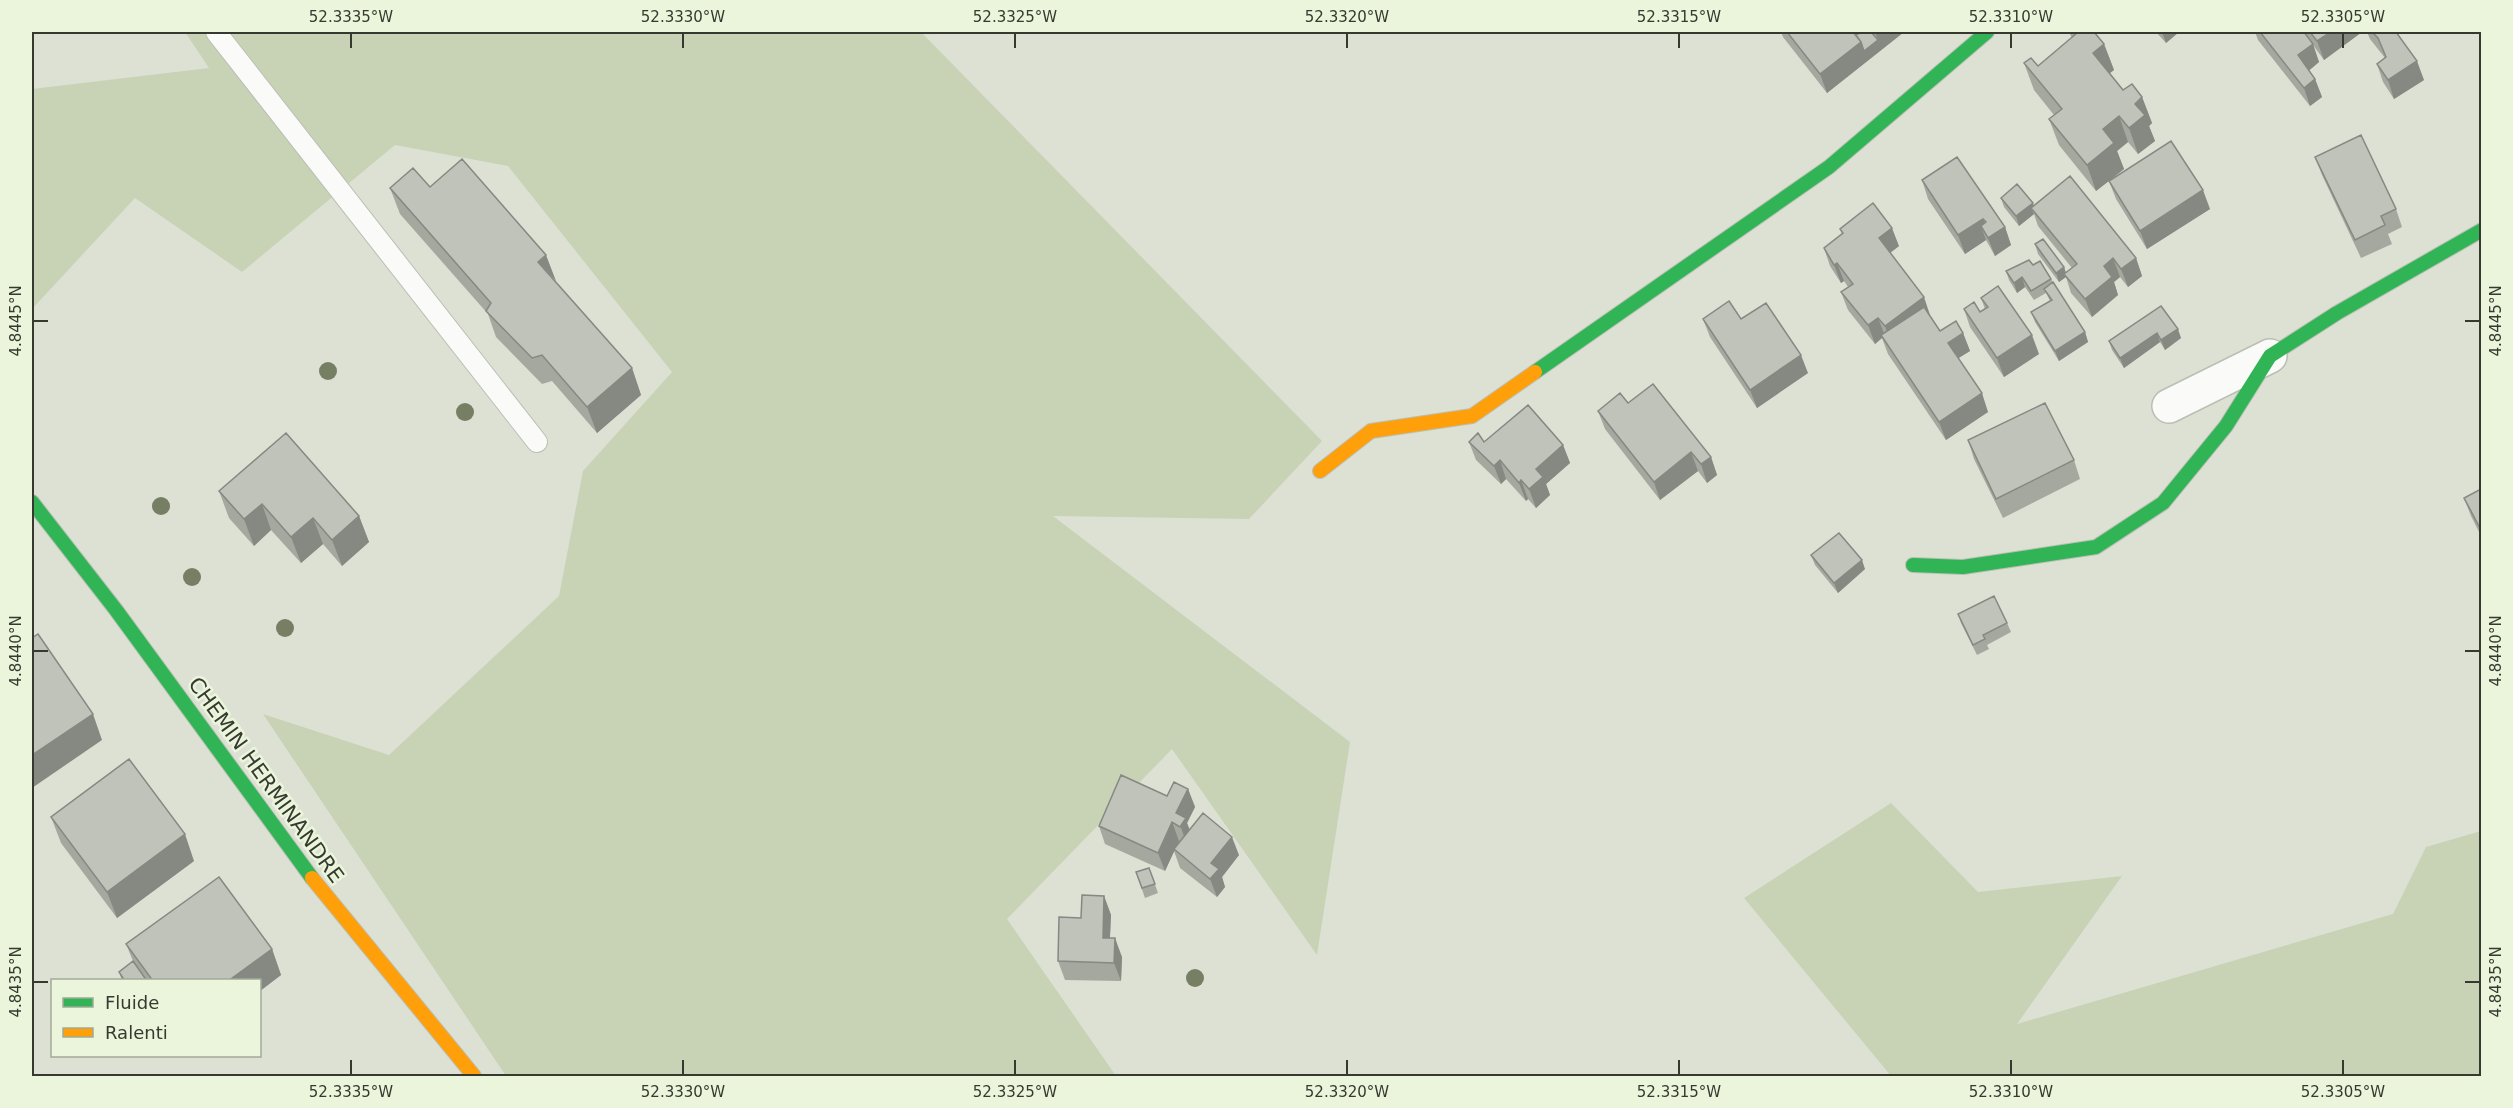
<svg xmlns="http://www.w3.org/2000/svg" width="2513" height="1108" font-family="'DejaVu Sans',sans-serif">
  <rect width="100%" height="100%" fill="#dce1d4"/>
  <path fill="#c8d3b6" d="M185 32H921L1322 441 1249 519 1053 516 1350 742 1317 955 1172 749 1007 919 1116 1076H506L263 714 389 755 559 596 583 471 672 372 508 166 395 145 242 272 135 198 32 309V89L209 68Z
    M1891 803 1978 892 2122 876 2017 1024 2393 914 2426 847 2481 831V1076H1891L1744 898Z"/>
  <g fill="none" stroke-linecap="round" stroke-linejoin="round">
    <g stroke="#babfb4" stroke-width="22">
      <path id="lane" d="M216 32 537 442"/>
    </g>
    <g stroke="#babfb4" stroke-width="36">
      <path id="street" d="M2169 406 2270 356"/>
    </g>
    <g stroke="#babfb4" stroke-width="16">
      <path id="fast" d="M1535 372 1829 167 1987 32
        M32 502 116 610 312 878
        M1913 565 1963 567 2096 547 2163 503 2226 426 2270 356 2337 313 2482 230"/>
    </g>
    <g stroke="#babfb4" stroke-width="16">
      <path id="slow" d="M1320 471 1371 431 1472 416 1535 372
        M312 878 474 1076"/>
    </g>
    <use href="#lane" stroke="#fafaf9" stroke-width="20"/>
    <use href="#street" stroke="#fafaf9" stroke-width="33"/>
    <use href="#fast" stroke="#30b455" stroke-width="14"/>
    <use href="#slow" stroke="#ff9f0a" stroke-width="14"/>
  </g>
  <g fill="#767f63">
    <circle cx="328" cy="371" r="9"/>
    <circle cx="465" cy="412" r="9"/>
    <circle cx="161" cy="506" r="9"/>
    <circle cx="192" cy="577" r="9"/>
    <circle cx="285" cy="628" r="9"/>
    <circle cx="1195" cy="978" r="9"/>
  </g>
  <path fill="#a4a89f" d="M1781 32H1904L1827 93 1783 37Z
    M2069 32H2095L2097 35 2104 44 2114 70 2110 73 2123 90 2142 97 2152 123 2149 126 2155 141 2138 154 2128 142 2117 151 2124 169 2109 181 2210 209 2147 249 2116 199 2109 181 2096 191 2059 145 2049 119 2054 115 2034 90 2024 63 2038 66 2072 38Z
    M2156 32H2179L2166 43Z
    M2255 32H2362L2324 60 2313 45 2319 62 2309 70 2315 79 2322 97 2310 106 2258 40Z
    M2367 32H2402L2398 34 2424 80 2394 99 2383 82 2377 64 2385 58 2370 39Z
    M2315 157 2396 209 2402 227 2388 234 2392 244 2361 258 2322 175Z
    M1922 180 2005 227 2011 245 1995 256 1986 240 1965 254 1928 199Z
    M390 188 555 282 632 368 641 395 597 433 552 381 542 384 496 337 488 314 400 214Z
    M2001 198 2033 206 2136 258 2142 276 2128 287 2120 277 2114 282 2118 295 2092 317 2071 293 2066 277 2059 282 2038 254 2035 244 2064 267 2066 273 2072 268 2038 226 2034 214 2019 226 2004 207Z
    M1840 229 1899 246 1890 253 1940 331 1963 333 1970 351 1958 358 1988 412 1946 440 1888 354 1882 338 1875 344 1848 310 1841 292 1848 287 1844 281 1841 283 1830 266 1824 248 1842 234Z
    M2033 265 2051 279 2053 282 2085 332 2088 342 2059 361 2035 322 2031 312 2050 301 2046 293 2034 300 2025 287 2017 293 2009 280 2006 271Z
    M1981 298 2039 354 2004 377 1970 327 1964 309 1980 312 1985 309Z
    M2161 306 2181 338 2165 350 2160 342 2124 368 2112 350 2109 341Z
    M1703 319H1741L1808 373 1757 408 1710 337Z
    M1628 403 1711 457 1717 475 1707 483 1698 471 1660 500 1605 429 1598 411Z
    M1968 440 2074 460 2080 479 2003 518 1974 459Z
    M1469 442 1563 445 1570 463 1546 484 1550 495 1536 508 1528 499 1526 501 1506 479 1501 484 1476 460Z
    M2481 489V536L2471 516 2464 498Z
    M219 491 359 516 369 542 342 566 323 544 301 563 271 530 254 546 229 518Z
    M1811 555 1865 569 1838 593 1815 565Z
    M1958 614 2007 623 2011 632 1987 645 1989 649 1977 655 1961 623Z
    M1188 789 1195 807 1187 823 1190 830 1239 855 1222 877 1225 887 1217 897 1180 868 1174 851 1165 871 1105 844 1099 826 1167 796Z
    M51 817 194 861 117 918 61 843Z
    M1149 868 1158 893 1145 898 1136 872Z
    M1104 896 1111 915 1110 938 1122 957 1121 981 1065 980 1058 961Z
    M126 944 272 949 281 975 260 991V981H122L119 972 133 961Z"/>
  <path fill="#868882" d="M1851 32H1869L1878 40 1875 32H1904L1827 93 1820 74Z
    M2091 32H2095L2101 47 2104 44 2114 70 2102 79 2093 53Z
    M2162 32H2179L2166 43Z
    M2331 32H2362L2324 60 2317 41Z
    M2313 44 2319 62 2305 74 2298 55Z
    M2417 61 2424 80 2394 99 2388 80Z
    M2315 79 2322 97 2310 106 2304 88Z
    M2142 97 2152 123 2149 126 2155 141 2138 154 2129 128 2135 104Z
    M2119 116 2128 142 2117 151 2124 169 2096 191 2087 165 2103 129Z
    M2203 190 2210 209 2147 249 2140 231Z
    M2033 203 2036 213 2031 208 2034 214 2019 226 2016 216Z
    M1983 219 1989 237 2005 227 2011 245 1995 256 1988 238 1981 226 1986 240 1965 254 1958 235Z
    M1892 228 1899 246 1886 256 1879 238Z
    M546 255 556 281 538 262Z
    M2113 258 2120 277 2114 282 2118 295 2092 317 2085 299 2104 266Z
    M2136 258 2142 276 2128 287 2121 269Z
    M1837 263 1844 281 1841 283 1834 265Z
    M2064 267 2067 276 2064 274 2066 277 2059 282 2056 273Z
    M2022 277 2025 287 2017 293 2014 283Z
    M1924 297 1930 315 1891 344 1885 326Z
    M1878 318 1885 336 1881 335 1882 338 1875 344 1868 325Z
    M2178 329 2181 338 2165 350 2161 340Z
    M2085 332 2088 342 2059 361 2055 351Z
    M1963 333 1970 351 1954 361 1948 343Z
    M2157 333 2160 342 2124 368 2120 358Z
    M2032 335 2039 354 2004 377 1997 358Z
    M1801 355 1808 373 1757 408 1750 390Z
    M632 368 641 395 597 433 587 407Z
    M1982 393 1988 412 1946 440 1939 422Z
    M1563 445 1570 463 1546 484 1550 495 1536 508 1529 489 1536 469Z
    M1691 452 1698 471 1660 500 1654 482Z
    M1711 457 1717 475 1707 483 1701 464Z
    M1500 460 1506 479 1501 484 1494 466Z
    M1521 480 1528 499 1526 501 1519 483Z
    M262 504 271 530 254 546 244 519Z
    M359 516 369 542 342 566 332 540Z
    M313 518 323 544 301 563 291 537Z
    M1862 560 1865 569 1838 593 1834 583Z
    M93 714 102 740 32 788V755Z
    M1188 789 1195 807 1187 823 1192 837 1187 845 1176 813Z
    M1172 822 1179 841 1165 871 1158 853Z
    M185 834 194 861 117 918 107 892Z
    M1232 837 1239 855 1222 877 1225 887 1217 897 1210 879 1211 863Z
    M1104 896 1111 915 1109 956 1103 938Z
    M1115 938 1122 957 1121 981 1114 963Z
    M272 949 281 975 260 991V981H228Z"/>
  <path fill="#bfc3b9" stroke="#868882" stroke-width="1.5" d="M1787 32H1853L1861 42 1820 74Z
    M1861 32H1871L1878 40 1864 51 1861 42 1856 35Z
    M2075 32H2094L2104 44 2093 53 2123 90 2132 84 2142 97 2135 104 2145 115 2129 128 2119 116 2103 129 2114 143 2087 165 2049 119 2062 109 2024 63 2031 58 2038 66 2077 33Z
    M2260 32H2304L2313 44 2298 55 2315 79 2304 88Z
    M2310 32H2331L2317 41Z
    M2372 32H2396L2417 61 2388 80 2377 64 2386 57 2378 38Z
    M2361 135 2396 209 2381 216 2385 225 2355 240 2315 157Z
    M2171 141 2203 190 2140 231 2109 181Z
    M1957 157 2005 227 1988 238 1981 226 1986 222 1983 219 1958 235 1922 180Z
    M462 159 546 255 538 262 632 368 587 407 542 355 532 358 486 311 491 303 390 188 413 168 430 187Z
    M2070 176 2136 258 2121 269 2113 258 2104 266 2112 277 2085 299 2064 274 2077 264 2031 208Z
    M2017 184 2033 203 2016 216 2001 198Z
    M1873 203 1892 228 1879 238 1924 297 1885 326 1878 318 1868 325 1841 292 1853 284 1837 263 1834 265 1824 248 1843 233 1840 229Z
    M2043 239 2064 267 2056 273 2035 244Z
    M2029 260 2033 265 2040 261 2051 279 2031 291 2022 277 2014 283 2006 271Z
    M2053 282 2085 332 2055 351 2031 312 2052 300 2044 289Z
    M1998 286 2032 335 1997 358 1964 309 1974 302 1980 312 1988 307 1981 298Z
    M1729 301 1741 319 1766 303 1801 355 1750 390 1703 319Z
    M2161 306 2178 329 2161 340 2157 333 2120 358 2109 341Z
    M1924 307 1940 331 1956 321 1963 333 1948 343 1982 393 1939 422 1881 335Z
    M1653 384 1711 457 1701 464 1691 452 1654 482 1598 411 1620 393 1628 403Z
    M2045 403 2074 460 1996 499 1968 440Z
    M1528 405 1563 445 1536 469 1543 477 1529 489 1521 480 1519 483 1500 460 1494 466 1469 442 1478 433 1484 442Z
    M286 433 359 516 332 540 313 518 291 537 262 504 244 519 219 491Z
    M2481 489V530L2464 498Z
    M1839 533 1862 560 1834 583 1811 555Z
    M1994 596 2007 623 1983 635 1985 639 1973 645 1958 614Z
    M38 634 93 714 32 755V638Z
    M129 759 185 834 107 892 51 817Z
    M1121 775 1167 796 1174 782 1188 789 1176 813 1186 818 1180 827 1172 822 1158 853 1099 826Z
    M1203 813 1232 837 1211 863 1219 869 1210 879 1174 849Z
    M1149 868 1155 884 1142 888 1136 872Z
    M219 877 272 949 228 981H153L126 944Z
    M1082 895 1104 896 1103 938H1115L1114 963 1058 961 1059 917 1081 918Z
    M133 961 147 981H125L119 972Z"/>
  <path fill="none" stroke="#35392f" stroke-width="2" d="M351 33V48M683 33V48M1015 33V48M1347 33V48M1679 33V48M2011 33V48M2343 33V48M33 321H48M2465 321H2480M33 651H48M2465 651H2480M33 982H48M2465 982H2480M351 1060V1075M683 1060V1075M1015 1060V1075M1347 1060V1075M1679 1060V1075M2011 1060V1075M2343 1060V1075"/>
  <g text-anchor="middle" stroke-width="5" stroke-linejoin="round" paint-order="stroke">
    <g font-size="21" fill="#35392f" stroke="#eaf5db">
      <text transform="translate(266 780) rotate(54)" y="7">CHEMIN HERMINANDRE</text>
    </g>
  </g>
  <rect width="2513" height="1108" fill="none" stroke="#eaf5db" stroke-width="66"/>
  <rect x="51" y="979" width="210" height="78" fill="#eaf5db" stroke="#a2aa96" stroke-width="1.5"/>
  <rect x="63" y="998" width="30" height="9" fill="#30b455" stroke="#a2aa96" stroke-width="1.5"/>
  <text x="105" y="1009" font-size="18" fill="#35392f">Fluide</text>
  <rect x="63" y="1028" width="30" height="9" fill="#ff9f0a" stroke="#a2aa96" stroke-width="1.5"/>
  <text x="105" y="1039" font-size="18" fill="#35392f">Ralenti</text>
  <rect x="33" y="33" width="2447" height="1042" fill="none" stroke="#35392f" stroke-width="2"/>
  <g font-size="15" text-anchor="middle" fill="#35392f">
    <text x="351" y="22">52.3335°W</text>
    <text x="683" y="22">52.3330°W</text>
    <text x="1015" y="22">52.3325°W</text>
    <text x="1347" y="22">52.3320°W</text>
    <text x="1679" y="22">52.3315°W</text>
    <text x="2011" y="22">52.3310°W</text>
    <text x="2343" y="22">52.3305°W</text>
    <text transform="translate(16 321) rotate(-90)" y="5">4.8445°N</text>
    <text transform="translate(2496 321) rotate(-90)" y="5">4.8445°N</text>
    <text transform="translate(16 651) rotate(-90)" y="5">4.8440°N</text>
    <text transform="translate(2496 651) rotate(-90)" y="5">4.8440°N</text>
    <text transform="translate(16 982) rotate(-90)" y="5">4.8435°N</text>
    <text transform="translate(2496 982) rotate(-90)" y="5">4.8435°N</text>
    <text x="351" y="1097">52.3335°W</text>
    <text x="683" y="1097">52.3330°W</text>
    <text x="1015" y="1097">52.3325°W</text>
    <text x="1347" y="1097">52.3320°W</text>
    <text x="1679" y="1097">52.3315°W</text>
    <text x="2011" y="1097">52.3310°W</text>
    <text x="2343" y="1097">52.3305°W</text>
  </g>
</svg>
